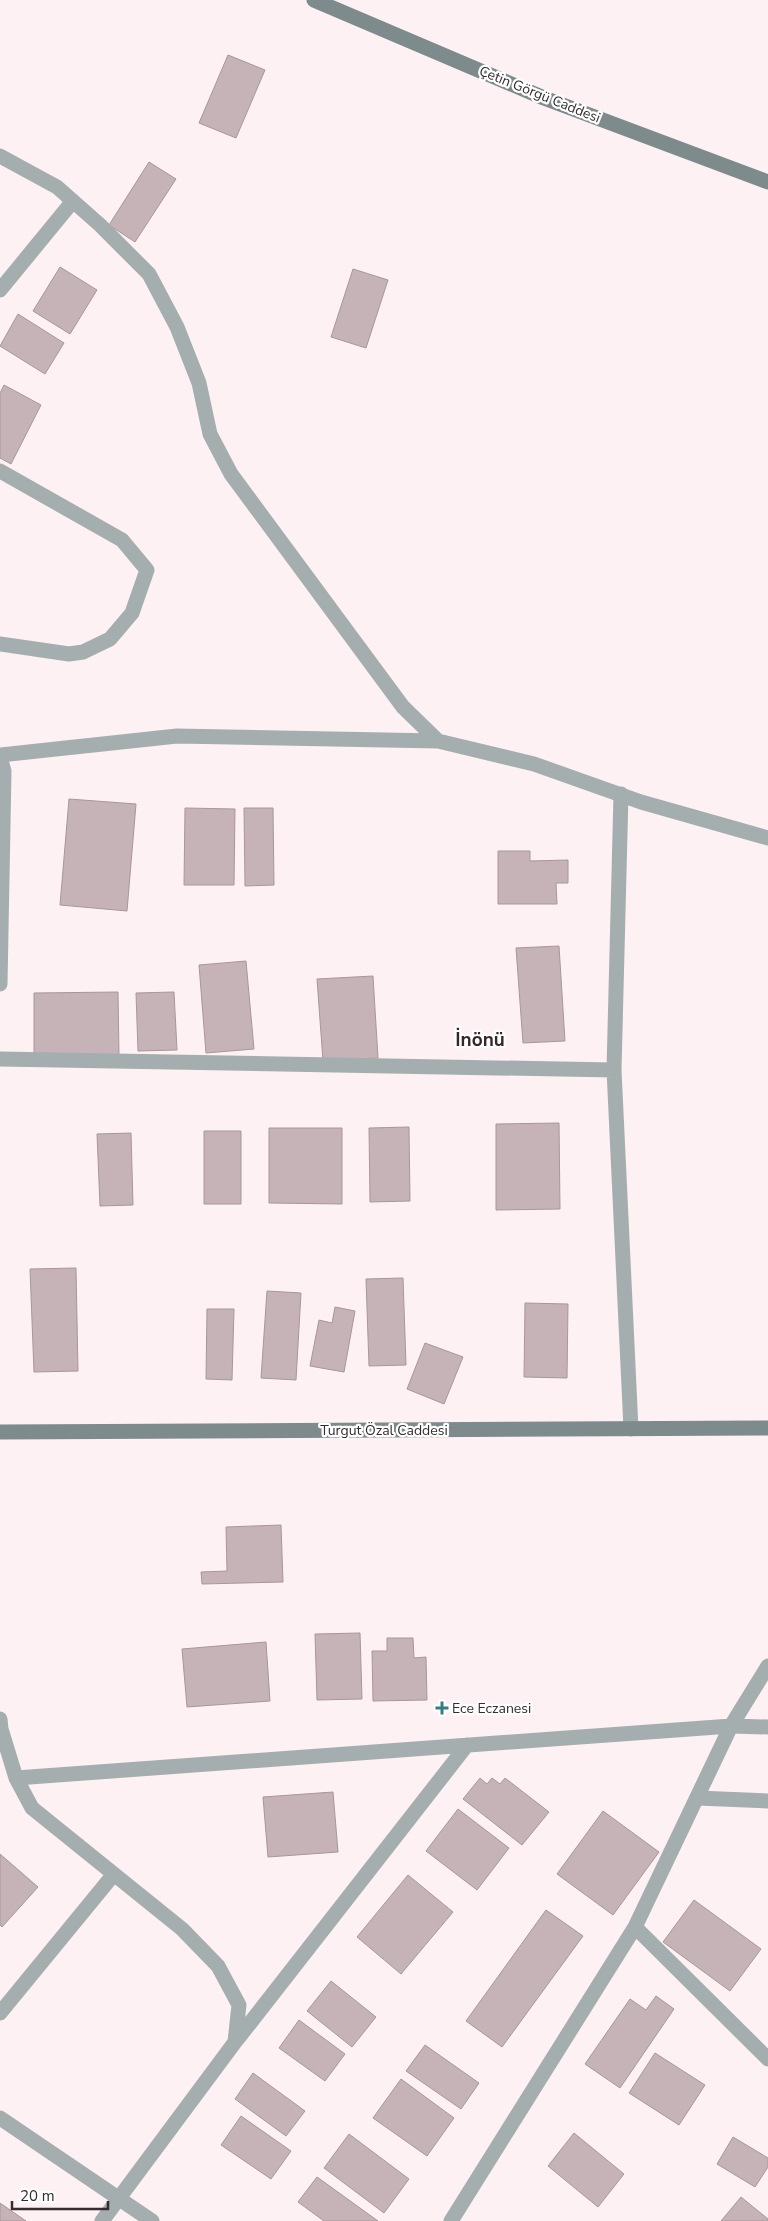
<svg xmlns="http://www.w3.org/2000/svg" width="768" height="2221" font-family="'Nunito Sans',sans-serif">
  <rect width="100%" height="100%" fill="#fdf1f4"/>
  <path fill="#c6b3b8" stroke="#a8969a" d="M228 55 265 70 236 138 199 123Z
    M149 162 176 179 135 242 109 225Z
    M60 267 97 290 70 334 33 311Z
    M353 269 388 280 366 348 331 337Z
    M18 314 64 343 45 374 0 346Z
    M4 385 41 405 11 464 0 458V393Z
    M69 799 136 804 127 911 60 905Z
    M185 808 235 809 234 885H184Z
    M244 808H273L274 885 245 886Z
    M498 851H530V861L568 860V883H556L557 904H498Z
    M559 946 565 1041 523 1043 516 948Z
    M246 961 254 1049 206 1053 199 965Z
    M373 976 378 1058 323 1061 317 979Z
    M118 992 119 1056H34V993Z
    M174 992 177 1050 138 1051 136 993Z
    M559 1123 560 1209 496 1210V1124Z
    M409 1127 410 1201 370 1202 369 1128Z
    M269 1128H342V1204L269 1203Z
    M204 1131H241V1204H204Z
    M131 1133 133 1205 100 1206 97 1134Z
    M76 1268 78 1371 34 1372 30 1269Z
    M403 1278 406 1365 369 1366 366 1279Z
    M267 1291 301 1293 296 1380 261 1378Z
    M525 1303 568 1304 567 1378 524 1377Z
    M335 1307 355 1311 344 1372 310 1366 319 1320 332 1323Z
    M207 1309H234L232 1380 206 1379Z
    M425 1343 463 1357 444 1404 407 1389Z
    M281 1525 283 1582 202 1584 201 1572 227 1571 226 1527Z
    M360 1633 362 1699 317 1700 315 1634Z
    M387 1638H413L414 1658 426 1657 427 1700 373 1701 372 1651H387Z
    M266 1642 270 1701 187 1707 182 1649Z
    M480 1778 487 1784 492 1778 500 1784 505 1778 549 1812 522 1845 463 1799Z
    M333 1792 338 1852 268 1857 263 1797Z
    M458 1809 509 1848 477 1890 426 1851Z
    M603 1811 659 1852 613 1915 557 1874Z
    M0 1854 38 1887 2 1927 0 1925Z
    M408 1875 453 1912 401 1974 357 1937Z
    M694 1900 761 1949 730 1991 663 1942Z
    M546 1910 583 1936 502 2047 466 2021Z
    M331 1981 376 2017 352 2047 307 2011Z
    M656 1996 674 2009 620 2088 585 2064 630 1999 646 2010Z
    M299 2020 345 2054 325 2081 279 2048Z
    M425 2045 479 2083 461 2109 406 2071Z
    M655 2053 705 2085 679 2125 629 2093Z
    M253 2073 305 2111 286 2136 235 2099Z
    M401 2079 454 2118 427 2156 373 2118Z
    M241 2116 291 2151 271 2179 221 2145Z
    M574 2133 624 2174 598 2207 548 2166Z
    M349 2134 409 2179 384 2213 324 2168Z
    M733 2137 768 2158V2167L755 2187 717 2164Z
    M317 2177 378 2221H324L298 2202Z
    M741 2197 768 2219V2221H721Z
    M0 2203 26 2221H0Z"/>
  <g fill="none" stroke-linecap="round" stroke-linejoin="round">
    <path stroke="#a5aeae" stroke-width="15" d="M0 156 57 187 100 225 149 274 177 327 199 383 210 434 231 474 403 707 438 741
      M0 290 73 201
      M0 471 122 540 147 570 132 613 110 639 83 652 69 654 0 644
      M0 755 177 736 438 741 534 764 641 802 768 838
      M0 757 4 771 0 984
      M0 1059 614 1070 631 1429
      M614 1070 621 794
      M0 1719 1 1729 16 1778 32 1808 182 1929 218 1966 239 2005 235 2042 102 2221
      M16 1778 731 1726 768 1727
      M697 1798 768 1801
      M635 1927 768 2059
      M0 2013 114 1874
      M236 2041 467 1745
      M0 2118 152 2221
      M451 2221 635 1927 731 1726 768 1666"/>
    <path stroke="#7e8b8c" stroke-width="15" d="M314 0 544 98 768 182
      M0 1432 768 1428"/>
  </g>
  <path fill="#337c81" stroke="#fff" stroke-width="2" d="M439.5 1700.5h5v5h5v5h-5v5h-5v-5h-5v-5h5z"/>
  <g text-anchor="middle" stroke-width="4.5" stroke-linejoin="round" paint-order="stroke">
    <g font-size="14" fill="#342c2e" stroke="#fff">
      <text transform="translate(540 94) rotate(22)" y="5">Çetin Görgü Caddesi</text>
      <text x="384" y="1435">Turgut Özal Caddesi</text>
    </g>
    <g font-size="14" fill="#342c2e" stroke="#fff" text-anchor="start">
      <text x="452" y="1713">Ece Eczanesi</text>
    </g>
    <g font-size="19" font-weight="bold" fill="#36272b" stroke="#fff">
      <text x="480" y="1046">İnönü</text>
    </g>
  </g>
  <path d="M12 2201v8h96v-8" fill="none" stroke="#342c2e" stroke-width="2.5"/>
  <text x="20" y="2201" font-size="15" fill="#342c2e" stroke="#ffffff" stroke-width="4" paint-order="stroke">20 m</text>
</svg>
